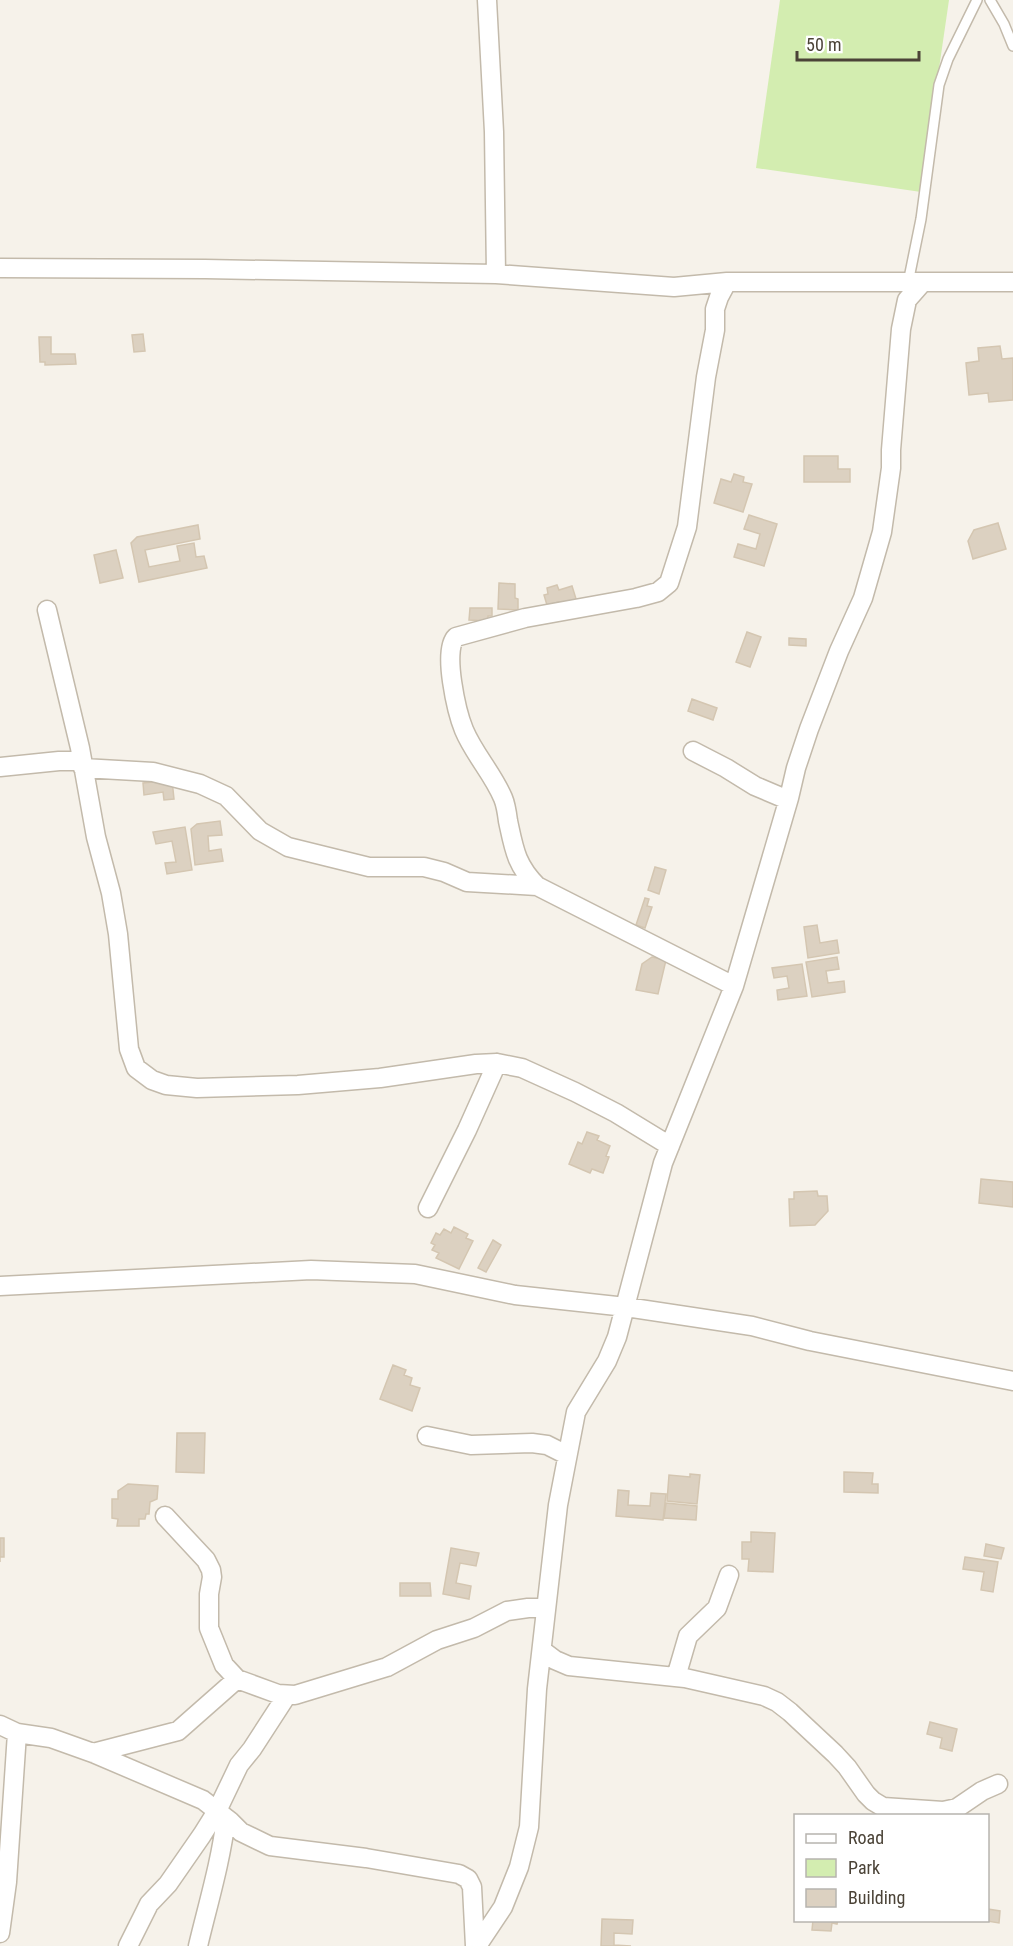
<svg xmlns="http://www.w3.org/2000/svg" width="1013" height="1946" font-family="'Roboto Condensed',sans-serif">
  <rect width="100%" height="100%" fill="#f6f2ea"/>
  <path fill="#d3edb0" d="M780 0H949L921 192 756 168Z"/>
  <path fill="#dcd1c1" stroke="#d4c6b1" stroke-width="1.5" d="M143 334 145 351 134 352 132 335Z
    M39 337H51V354H75L76 364 45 365V362H40Z
    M1000 346 1002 359 1013 358V400L989 402 988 393 969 395 966 363 979 361 978 348Z
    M804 456H838V469H850V482H804Z
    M734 474 744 477 743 482 752 484 743 512 714 503 721 479 731 482Z
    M749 515 777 524 764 566 734 557 738 544 756 549 760 534 744 529Z
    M998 523 1006 549 973 559 968 541 974 530Z
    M198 525 200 539 145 550 149 567 180 561 177 546 194 543 196 557 204 556 207 568 139 582 131 543 137 537Z
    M116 550 123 578 100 583 94 555Z
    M499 583 515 584V598L518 599V610L498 609Z
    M557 585 559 590 572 586 577 602 561 607 559 602 547 605 544 595 548 594 547 588Z
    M470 608H492V616H488V621L469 620Z
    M747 632 761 637 750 667 736 662Z
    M789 638 806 639V646L789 645Z
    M692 699 717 708 713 720 688 711Z
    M172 780 174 799 164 800 163 792 144 795 143 783Z
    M220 821 222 835 208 836 209 851 221 849 223 861 195 865 191 829 197 824Z
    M185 827 192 870 167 874 165 863 176 862 172 841 156 844 153 832Z
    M655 867 666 870 659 894 648 890Z
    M645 898 649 899 647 906 652 907 645 928 636 925Z
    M817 925 820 943 837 940 839 953 808 958 804 927Z
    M652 957 666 960 658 994 636 990 642 964Z
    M837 957 839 969 826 971 828 983 844 981 845 992 812 997 806 962Z
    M802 964 807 996 778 1000 777 990 789 988 787 976 774 978 772 968Z
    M587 1132 599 1136 597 1140 610 1146 606 1156 609 1157 603 1173 592 1169 590 1173 569 1164 578 1142 582 1144Z
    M981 1179 1013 1182V1207L979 1203Z
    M817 1191 818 1196H827L828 1211 815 1225 790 1226 789 1199H794V1192Z
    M454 1227 468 1234 466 1238 473 1241 459 1269 436 1258 439 1253 432 1250 435 1245 431 1243 436 1233 440 1235 444 1229 451 1233Z
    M493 1240 501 1245 486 1272 478 1268Z
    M393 1365 406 1370 404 1375 412 1378 410 1385 420 1388 412 1411 380 1399Z
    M177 1433H205L204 1473 176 1472Z
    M844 1472 873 1473 872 1484H878V1493L844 1492Z
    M690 1474 700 1475 697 1504 667 1501 669 1475 690 1477Z
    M128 1484 158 1486 157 1499 150 1502 149 1514H146L145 1519H139V1526H117L118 1519 112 1518V1499H118V1491Z
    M618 1490 629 1491 628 1505 650 1506 651 1493 666 1494 663 1520 616 1516Z
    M666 1503 697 1506 696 1520 664 1518Z
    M751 1532 775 1533 773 1572 748 1571 749 1559H742V1542H751Z
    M0 1538H4V1557H0V1562Z
    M986 1544 1004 1548 1001 1559 984 1556Z
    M451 1548 479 1553 476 1566 460 1563 456 1583 471 1586 469 1599 443 1594Z
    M965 1557 998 1562 993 1592 981 1590 984 1572 963 1569Z
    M400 1583H430L431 1596H400Z
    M930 1722 957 1729 952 1751 940 1748 942 1738 927 1734Z
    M988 1909 1000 1911 999 1923 981 1920H988Z
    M602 1919 633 1920 632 1934 614 1933V1945L631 1946H601Z
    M813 1920H838L837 1924 832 1923 831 1931 812 1930Z"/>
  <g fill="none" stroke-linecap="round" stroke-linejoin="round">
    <g stroke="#c3baab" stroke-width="12">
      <path id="lane" d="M990 0 1004 24 1013 46
        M908 283 921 219 939 85 948 59 977 0"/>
    </g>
    <g stroke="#c3baab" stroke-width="21">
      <path id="street" d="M487 0 494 132 496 274
        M0 268 205 269 496 274 674 287 727 282H1013
        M47 610 80 748 96 837 111 893 118 934 129 1049 136 1068 152 1080 166 1085 197 1088 298 1085 380 1078 476 1064 497 1063 522 1068 575 1092 616 1113 670 1146
        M693 751 726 768 755 786 788 800
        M0 767 59 761H82
        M83 768 153 772 200 784 226 796 260 831 288 847 369 867H424L444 872 467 882 537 886 734 986
        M537 886C516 865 514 849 508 821 507 813 506 805 503 798 493 774 474 754 464 730 457 713 442 650 456 637L525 618 636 598 658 592 669 583 687 527 706 377 715 330V309L719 297 727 282
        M428 1208 467 1130 497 1063
        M0 1286 311 1270 415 1274 515 1295 626 1307 752 1326 810 1341 1013 1381
        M427 1436 471 1445 532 1443 547 1445 567 1455
        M165 1516 206 1560 211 1570 212 1577 209 1594V1628L224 1665 237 1679 278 1694 295 1695 387 1667 437 1640 474 1628 507 1611 528 1608H546
        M543 1651 555 1660 569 1666 685 1678 764 1696 777 1702 790 1712 835 1754 847 1767 866 1794 873 1801 883 1807 943 1811 957 1808 982 1791 998 1784
        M676 1677 688 1636 717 1608 729 1575
        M0 1725 17 1733 51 1738 93 1753 203 1800 230 1821 241 1832 270 1846 366 1858 459 1874 468 1879 472 1887 475 1946
        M93 1753 178 1731 237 1679
        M0 1933 7 1882 17 1733
        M128 1946 149 1904 168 1884 202 1835 217 1811 239 1765 252 1749 287 1695
        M198 1946C208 1904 221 1861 226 1818
        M477 1946 503 1907 519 1867 529 1827 537 1689 558 1505 576 1412 607 1361 617 1337 663 1163 734 986 789 798 796 768 809 729 839 651 863 598 882 532 891 468V450L901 329 907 300 922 283"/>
    </g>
    <use href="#lane" stroke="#fff" stroke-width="9"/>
    <use href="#street" stroke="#fff" stroke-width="18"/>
  </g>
  <rect x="794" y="1814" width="195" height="108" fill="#ffffff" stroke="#b7b4af" stroke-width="1.5"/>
  <rect x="806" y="1834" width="30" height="9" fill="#ffffff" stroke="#b7b4af" stroke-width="1.5"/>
  <text x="848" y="1844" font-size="18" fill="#4b4337">Road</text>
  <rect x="806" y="1859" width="30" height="18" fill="#d3edb0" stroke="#b7b4af" stroke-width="1.5"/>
  <text x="848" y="1874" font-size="18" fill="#4b4337">Park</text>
  <rect x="806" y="1889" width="30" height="18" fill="#dcd1c1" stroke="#b7b4af" stroke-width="1.5"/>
  <text x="848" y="1904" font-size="18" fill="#4b4337">Building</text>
  <path d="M797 51v9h122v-9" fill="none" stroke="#4b4337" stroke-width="3"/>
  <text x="806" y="51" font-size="18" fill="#4b4337" stroke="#ffffff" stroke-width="4.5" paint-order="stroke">50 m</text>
</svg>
